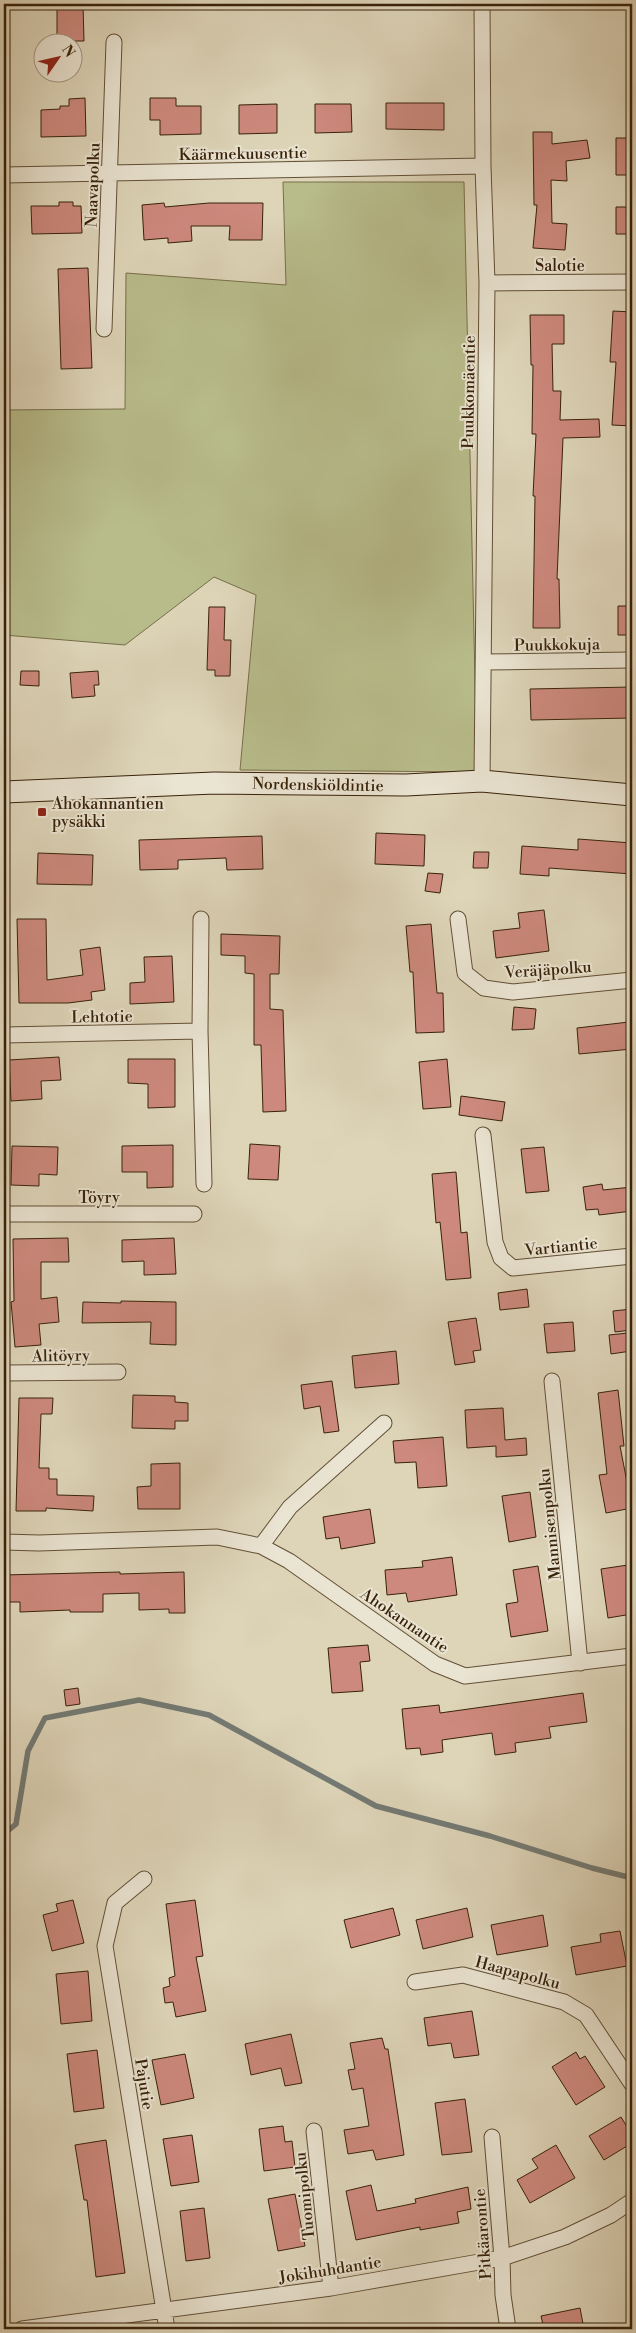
<svg xmlns="http://www.w3.org/2000/svg" width="636" height="2333" font-family="'Libre Bodoni',serif">
  <rect width="100%" height="100%" fill="#ded5b9"/>
  <filter id="stains"><feTurbulence type="fractalNoise" baseFrequency=".004" numOctaves="4"/><feColorMatrix values="0 0 0 0 .2 0 0 0 0 .09 0 0 0 0 .02 0 0 0 .5 -.17"/></filter>
  <radialGradient id="worn" r=".72"><stop offset=".6" stop-color="#630" stop-opacity="0"/><stop offset="1" stop-color="#630" stop-opacity=".3"/></radialGradient>
  <path fill="#b8bc8b" stroke="#786f4a" d="M283 182H464L477 772 240 770 256 595 214 577 125 645 4 635V410L125 409 126 273 286 285Z"/>
  <g fill="none" stroke-linecap="round" stroke-linejoin="round">
    <path stroke="#737a74" stroke-width="5.5" d="M4 1834 16 1824 28 1751 45 1718 139 1700 209 1715 376 1806 490 1836 592 1868 632 1878"/>
  </g>
  <path fill="#cd897d" stroke="#38220a" d="M57 4H83L84 41H57Z
    M85 98 86 136 41 137V110L60 109V106H69V99Z
    M150 98H176V106H201V134L160 135V120H150Z
    M386 103H444V130L386 129Z
    M277 104V133L239 134V105Z
    M315 104H351L352 132 315 133Z
    M533 132H552V144L587 140 590 158 566 161 567 181 551 180 552 223 567 224 565 250 533 248 537 205H534Z
    M616 138H632V175H616Z
    M59 202H73V206H81L82 233 32 234 31 206H59Z
    M164 203 165 207 209 203H263L262 240H229L230 226H191L192 241 168 243V238L144 240 142 205Z
    M616 207H632V234H616Z
    M88 268 92 368 61 369 58 269Z
    M613 311 632 312V426L612 425 616 362H610Z
    M530 315H564V344H552L553 391H561L560 420 599 419 600 437 563 438 557 579H559L560 628H533L535 496H533L536 434H532L533 365H531Z
    M618 606H632V635H618Z
    M209 607H225L224 640H231L230 676H215V670H207Z
    M21 671H39V686L20 685Z
    M98 671 99 685H94L95 696 72 698 70 673Z
    M632 687V718L531 720 530 689Z
    M376 833 425 835 424 866 375 864Z
    M262 836 263 869 227 870 226 858 178 860V869L140 870 139 840Z
    M578 839 632 843V874L549 868V876L520 874 522 846 578 850Z
    M474 852H489L488 868H473Z
    M38 853 93 855 92 885 37 884Z
    M428 873 443 874 440 893 425 891Z
    M544 910 549 951 496 958 493 931 520 928 518 913Z
    M17 919H46L47 980 83 975 80 950 100 947 105 990 91 992 92 1000 68 1003H19Z
    M431 924 437 993H443L444 1032 416 1033 413 972H410L406 926Z
    M221 934 280 936 279 974H270V1009L283 1010 286 1111 263 1112 261 1045H254V974L245 973V956L221 955Z
    M172 956 174 1002 130 1004V983L145 982 144 957Z
    M514 1007 536 1009 534 1029 512 1030Z
    M629 1022 632 1049 579 1054 577 1028Z
    M59 1057 61 1080 41 1081 42 1099 11 1101 9 1060Z
    M128 1059H175V1107L148 1108V1084L128 1083Z
    M447 1059 451 1107 423 1109 419 1062Z
    M461 1096 505 1102 502 1121 459 1115Z
    M250 1144 280 1146 278 1180 248 1179Z
    M173 1145V1187L147 1188V1172H122V1146Z
    M12 1146 58 1147 57 1175 39 1174V1186L11 1185Z
    M544 1147 549 1191 526 1193 521 1149Z
    M456 1172 461 1233 467 1232 471 1278 446 1280 440 1222 436 1223 432 1174Z
    M602 1184 603 1190 632 1187V1211L599 1215 598 1209 586 1210 583 1187Z
    M68 1238 69 1262H41V1299L57 1297 59 1322 39 1324 41 1345 15 1347 11 1302 14 1301 13 1239Z
    M174 1238 176 1274 144 1275V1261L122 1262V1240Z
    M527 1289 529 1307 500 1310 498 1293Z
    M121 1301 176 1302V1345L150 1344 151 1322 82 1323 83 1302 121 1303Z
    M632 1309V1330L615 1332 613 1311Z
    M476 1318 481 1350 473 1351 475 1362 455 1365 448 1322Z
    M573 1322 575 1351 547 1353 544 1324Z
    M628 1333 631 1351 611 1354 609 1335Z
    M396 1351 399 1384 355 1388 352 1356Z
    M332 1381 339 1431 324 1433 320 1406 304 1409 301 1385Z
    M618 1390 624 1446H620L632 1508 606 1513 599 1475 607 1474 598 1393Z
    M133 1395 175 1396V1402L188 1403V1421H175V1429L132 1428Z
    M19 1398H53L52 1414H41L39 1468H49V1479H57V1495L94 1496 93 1511 46 1508V1511H16Z
    M503 1408 505 1440 526 1438 527 1455 496 1457V1446L467 1448 465 1410Z
    M443 1437 447 1486 418 1488 416 1462 395 1463 393 1441Z
    M180 1463V1509H138L137 1487 151 1486V1464Z
    M530 1492 536 1537 509 1542 502 1496Z
    M370 1509 375 1543 341 1549 339 1537 326 1539 323 1517Z
    M452 1557 457 1595 408 1602 406 1593 387 1595 385 1570 423 1567 422 1561Z
    M628 1565 632 1592V1614L608 1618 601 1569Z
    M538 1566 548 1631 511 1637 506 1604 518 1602 513 1570Z
    M120 1572V1574L184 1572 185 1613H169V1609L139 1610V1593L103 1594V1612H70V1610L20 1612V1602H4V1575Z
    M368 1645 370 1661 360 1662 363 1691 332 1693 328 1648Z
    M78 1688 80 1704 66 1706 64 1690Z
    M583 1693 587 1722 549 1727 551 1738 515 1743 516 1752 495 1755 492 1733 442 1740 443 1752 421 1755 420 1748 406 1749 402 1709 439 1705 440 1713Z
    M73 1900 84 1943 52 1951 43 1915 58 1911 56 1904Z
    M195 1900 203 1956 196 1957 206 2011 176 2017 173 2002 165 2003 163 1988 170 1986 169 1978 175 1976 166 1904Z
    M393 1908 400 1935 351 1948 344 1920Z
    M467 1908 473 1937 423 1949 416 1920Z
    M543 1915 548 1946 497 1955 491 1925Z
    M620 1931 627 1966 576 1975 571 1947 601 1942 600 1934Z
    M88 1971 92 2021 61 2024 56 1974Z
    M472 2011 479 2055 454 2058 451 2043 428 2046 424 2018Z
    M291 2034 302 2083 285 2086 281 2068 251 2075 245 2044Z
    M382 2038 385 2049H388L404 2155 376 2160 373 2150 348 2154 344 2130 369 2126 363 2088 352 2090 348 2070 355 2069 350 2043Z
    M97 2050 104 2108 74 2112 67 2054Z
    M576 2052 580 2059 585 2056 605 2087 576 2105 552 2067Z
    M185 2054 194 2098 161 2105 152 2060Z
    M465 2099 472 2152 442 2155 435 2103Z
    M621 2117 632 2135V2143L604 2160 589 2136Z
    M283 2126 285 2142 292 2141 295 2167 264 2171 259 2129Z
    M192 2135 199 2182 171 2186 163 2139Z
    M106 2140 125 2273 96 2277 87 2200H84L75 2145Z
    M556 2145 575 2178 530 2203 517 2180 538 2168 532 2159Z
    M371 2185 377 2211 416 2203 415 2199 468 2187 471 2209 457 2212 459 2223 420 2230V2227L356 2240 346 2191Z
    M295 2194 305 2246 278 2251 268 2199Z
    M204 2208 210 2258 186 2261 180 2211Z
    M580 2308 584 2329H544L541 2316Z"/>
  <g fill="none" stroke-linecap="round" stroke-linejoin="round">
    <g stroke="#624f36" stroke-width="17">
      <path id="minor" d="M4 175 483 166
        M487 283 632 282
        M104 329 114 42
        M483 662 632 660
        M482 781 487 283 483 166 482 4
        M201 919 200 1031 204 1184
        M458 919 465 973 484 988 513 992 632 980
        M4 1035 200 1031
        M483 1135 495 1242 501 1258 513 1268 632 1256
        M4 1214H194
        M4 1373 118 1372
        M552 1381 580 1663
        M4 1542 39 1543 217 1537 261 1546 289 1561 435 1664 465 1676 632 1656
        M261 1546 290 1507 384 1423
        M144 1879 115 1903 105 1946 167 2329
        M415 1982 463 1975 564 2002 586 2015 632 2084
        M314 2131 331 2288
        M492 2137 502 2258 503 2295 508 2329
        M22 2329 331 2288 502 2258 565 2237 611 2215 632 2201"/>
    </g>
    <g stroke="#38220a" stroke-width="23">
      <path id="secondary" d="M4 792 214 783 406 785 482 781 632 795"/>
    </g>
    <use href="#minor" stroke="#eae4d2" stroke-width="15"/>
    <use href="#secondary" stroke="#eae4d2" stroke-width="21"/>
  </g>
  <rect fill="#8f2418" stroke="#eae4d2" stroke-width="2" x="37" y="807" width="10" height="10" rx="2.5"/>
  <g text-anchor="middle" stroke-width="4" stroke-linejoin="round" paint-order="stroke">
    <g font-size="16" fill="#38220a" stroke="#eae4d2">
      <text transform="translate(243 153) rotate(-1)" y="6">Käärmekuusentie</text>
      <text transform="translate(92 185) rotate(-88)" y="6">Naavapolku</text>
      <text x="560" y="271">Salotie</text>
      <text transform="translate(468 392) rotate(-89)" y="6">Puukkomäentie</text>
      <text transform="translate(557 644) rotate(-1)" y="6">Puukkokuja</text>
      <text transform="translate(318 784) rotate(1)" y="6">Nordenskiöldintie</text>
      <text transform="translate(548 969) rotate(-4)" y="6">Veräjäpolku</text>
      <text transform="translate(102 1016) rotate(-1)" y="6">Lehtotie</text>
      <text x="99" y="1203">Töyry</text>
      <text transform="translate(561 1246) rotate(-6)" y="6">Vartiantie</text>
      <text transform="translate(61 1355) rotate(-1)" y="6">Alitöyry</text>
      <text transform="translate(549 1524) rotate(-96)" y="6">Mannisenpolku</text>
      <text transform="translate(405 1620) rotate(34)" y="6">Ahokannantie</text>
      <text transform="translate(518 1972) rotate(15)" y="6">Haapapolku</text>
      <text transform="translate(145 2084) rotate(81)" y="6">Pajutie</text>
      <text transform="translate(304 2196) rotate(-96)" y="6">Tuomipolku</text>
      <text transform="translate(482 2234) rotate(-94)" y="6">Pitkäarontie</text>
      <text transform="translate(330 2269) rotate(-9)" y="6">Jokihuhdantie</text>
    </g>
    <g font-size="16" fill="#38220a" stroke="#eae4d2" text-anchor="start">
      <text x="52" y="809">Ahokannantien<tspan x="52" dy="18">pysäkki</tspan></text>
    </g>
  </g>
  <rect width="636" height="2333" fill="none" stroke="#ded5b9" stroke-width="20"/>
  <rect x="5" y="5" width="626" height="2323" fill="none" stroke="#38220a" stroke-width="2.5"/>
  <rect x="10" y="10" width="616" height="2313" fill="none" stroke="#38220a"/>
  <g transform="translate(58 58) rotate(56)"><circle r="24" fill="#eae4d2" stroke="#a39682"/>
  <path d="M0-4L9 19L0 12L-9 19Z" fill="#8f2418"/>
  <text y="-8" font-size="14" font-weight="bold" text-anchor="middle" fill="#38220a">N</text>
  </g>
  <rect width="100%" height="100%" filter="url(#stains)"/>
  <rect width="100%" height="100%" fill="url(#worn)"/>
</svg>
